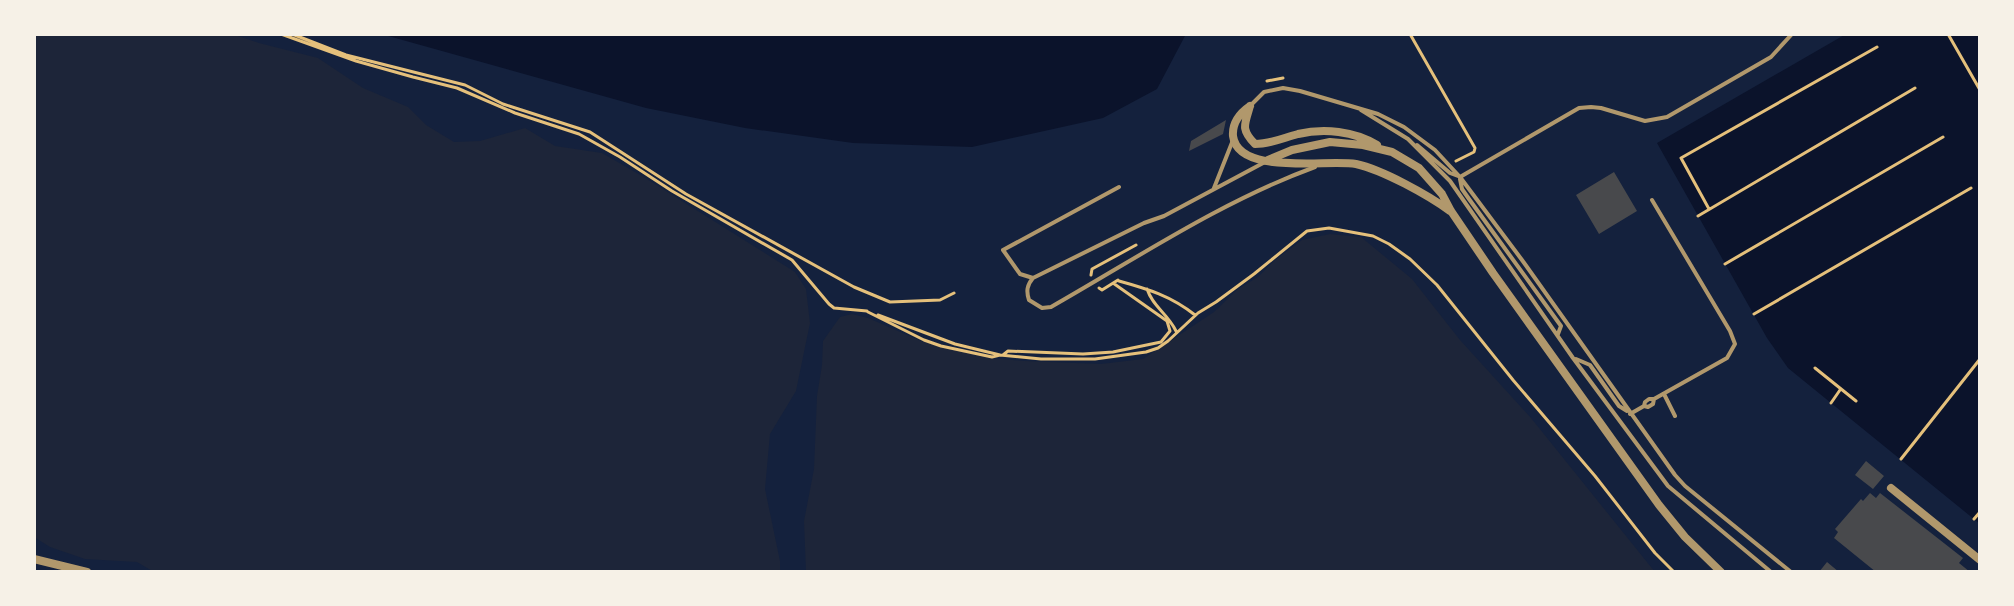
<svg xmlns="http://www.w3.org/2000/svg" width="2014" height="606" font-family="Bitter,serif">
  <rect width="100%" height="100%" fill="#14213d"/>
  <path fill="#1d2539" d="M34 34H179L184 36 232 34 259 43 318 58 363 88 408 107 426 125 454 142 480 141 525 128 555 146 602 153 642 176 795 272 806 289 810 323 796 391 770 434 765 489 780 561V572H154L137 562 85 559 50 547 34 537Z
    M1330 234 1361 237 1412 279 1460 340 1531 418 1655 572H806L804 521 814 469 817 396 822 365 823 341 840 317 852 314 868 318 921 341 989 358 1025 361 1101 364 1143 359 1214 312 1238 289 1258 277 1275 260 1302 240Z"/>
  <path fill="#0b132b" d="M381 34H1186L1157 89 1103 118 972 147 853 143 745 128 646 108Z
    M1846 34H1980V524L1788 368 1767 338 1657 143Z"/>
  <path fill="#48494c" d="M1226 120 1223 134 1189 151 1191 141Z
    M1614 172 1637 211 1599 234 1576 195Z
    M1866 461 1884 476 1873 489 1855 475Z
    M1870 493 1876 498 1880 493 1963 558 1959 563 1970 572H1876L1834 538 1838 532 1835 529 1861 499 1863 501Z
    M1827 562 1839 572H1819Z"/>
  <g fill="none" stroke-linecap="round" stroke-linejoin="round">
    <path stroke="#e5c07b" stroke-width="3" d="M281 34 356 61 413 77 457 88 515 113 579 134 620 157 672 191 792 260 829 304 834 308 867 311
      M292 34 346 55 465 85 503 104 590 132 686 194 854 287 890 302 940 300 954 293
      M1410 34 1475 148 1474 152 1456 161
      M1948 34 1980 90
      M1267 81 1283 78
      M1709 209 1681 158 1877 47
      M1698 216 1915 88
      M1725 264 1943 137
      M1091 275 1092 269 1136 245
      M1119 281C1148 289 1171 296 1195 315
      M1099 288 1102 290 1118 280
      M1147 289C1153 307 1167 313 1176 331
      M868 312 924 340 941 346 992 357 1000 355 1041 359H1095L1146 352 1158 348 1168 341 1198 313 1216 302 1254 274 1307 231 1329 228 1373 236 1389 244 1410 259 1437 285 1513 380 1595 476 1655 553 1674 572
      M1754 314 1971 188
      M878 315 955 344 1000 355
      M1003 355 1008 351 1083 354 1113 352 1161 342 1170 331 1167 321 1113 283
      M1815 368 1856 401
      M1831 403 1840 390
      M1901 459 1980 359
      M1974 519 1980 512"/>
    <path stroke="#b1986c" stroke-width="4" d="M1250 106 1264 92 1283 88 1300 91 1378 114 1404 127 1435 150 1460 177 1522 260 1675 475 1685 486 1791 572
      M1361 110 1408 139 1450 181 1573 358 1668 486 1771 572
      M1417 145 1450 173 1458 176
      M1265 162 1164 216 1144 223 1033 278C1027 285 1026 291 1029 300L1042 308 1051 307C1137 258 1222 201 1315 167
      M1460 177 1579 108 1591 107 1601 108 1645 121 1667 117 1771 57 1792 34
      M1460 179 1462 189 1469 199 1561 326 1558 334
      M1214 188 1233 140
      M1033 278 1020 274 1003 250 1119 187
      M1576 359 1590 365 1619 406 1627 411
      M1664 394 1675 416
      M1644 406 1648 407 1653 404 1654 399
      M1630 414 1644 406 1645 402 1649 399H1654L1727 358 1735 344 1730 331 1652 200"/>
    <path stroke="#b1986c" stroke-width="8" d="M1250 106C1240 113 1232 123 1233 136 1238 176 1328 159 1356 164 1383 170 1428 195 1450 211
      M1250 106C1245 124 1240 129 1255 144 1271 144 1283 138 1298 134 1324 128 1354 131 1377 145
      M1268 160 1292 150 1330 142 1363 145 1392 152 1419 168 1442 194 1451 211 1493 273 1659 505 1685 537 1721 572
      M1891 488 1980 560
      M34 559 87 572"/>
  </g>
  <rect width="2014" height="606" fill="none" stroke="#f6f1e7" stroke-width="72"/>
</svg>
